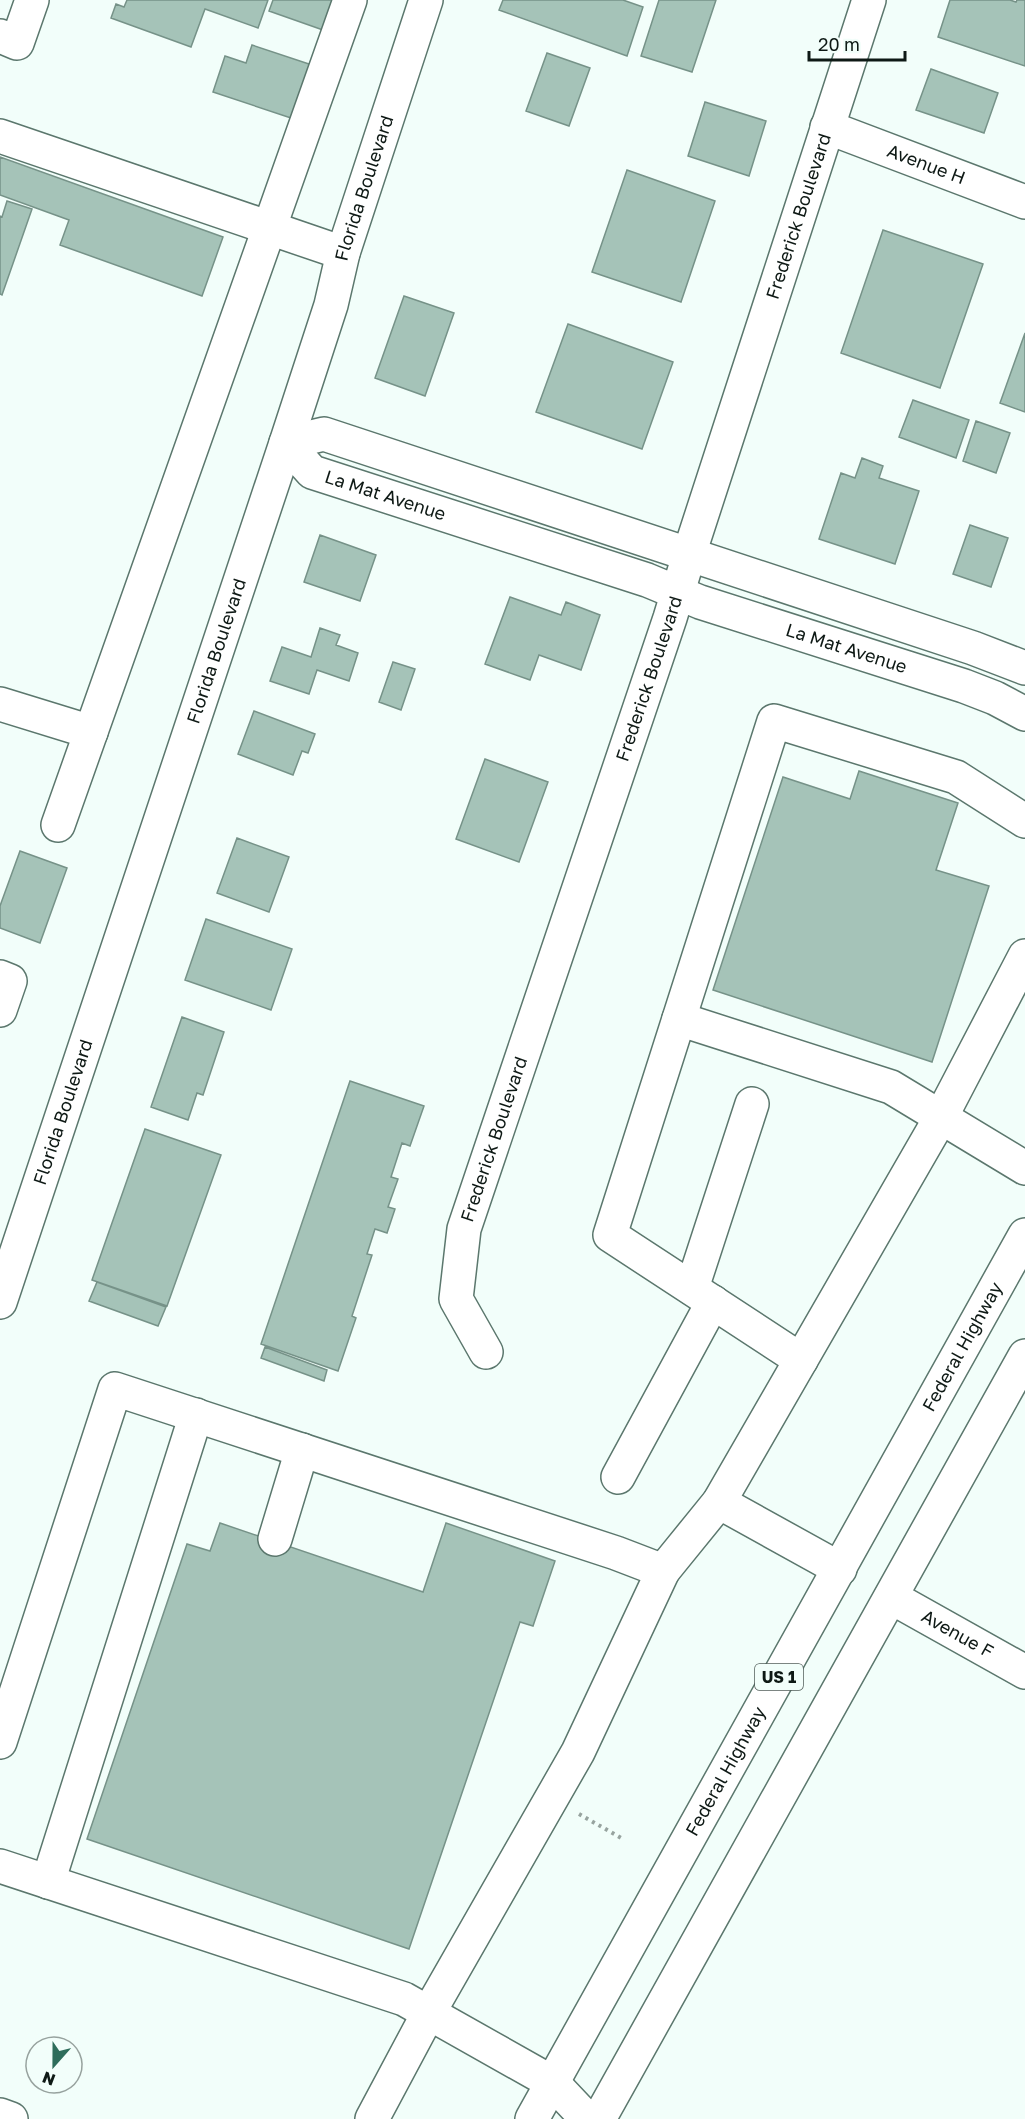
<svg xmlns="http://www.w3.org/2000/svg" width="1025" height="2119" font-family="'Golos Text',sans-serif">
  <rect width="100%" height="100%" fill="#f2fefa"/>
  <path fill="#a5c3b8" stroke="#769288" stroke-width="1.5" d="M127 0H268L258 28 205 9 191 47 111 18 116 4 124 7Z
    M273 0H333L323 30 269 11Z
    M503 0H623L643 7 627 56 499 10Z
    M659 0H716L692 72 641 56Z
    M950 0H1010L1016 2 1017 0H1025V66L938 37Z
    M252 45 312 65 294 119 213 92 225 56 246 63Z
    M547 53 590 68 569 126 526 111Z
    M931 69 998 93 984 133 916 110Z
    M705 102 766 121 749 176 688 156Z
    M0 157 223 237 202 296 60 245 69 220 0 195Z
    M627 170 715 201 681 302 592 272Z
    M7 201 32 209 2 295 0 294V216L2 217Z
    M883 230 983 264 940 388 841 353Z
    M404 296 454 313 425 396 375 378Z
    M568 324 673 362 642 449 536 412Z
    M1025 333V412L1000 403Z
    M913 400 969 420 956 458 899 437Z
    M976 421 1010 433 996 473 963 461Z
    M862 458 883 466 879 478 919 491 895 564 819 539 841 473 855 478Z
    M970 525 1008 538 991 587 953 574Z
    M320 535 376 555 360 601 304 582Z
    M510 597 561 615 566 602 600 615 581 670 539 655 530 680 485 664Z
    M320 628 340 635 336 645 358 653 349 681 317 670 309 694 270 681 282 647 311 657Z
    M393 662 415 669 401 710 379 702Z
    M254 711 315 734 308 753 302 751 293 775 238 754Z
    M485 759 548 782 519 862 456 839Z
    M859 771 958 803 936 870 989 886 932 1062 713 990 783 777 850 799Z
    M237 838 289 857 269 912 217 893Z
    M20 851 67 868 40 943 0 928V906Z
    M206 919 292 949 271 1010 185 980Z
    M182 1017 224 1032 203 1095 197 1093 188 1120 151 1107Z
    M350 1081 424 1106 410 1146 402 1143 391 1177 398 1179 388 1207 395 1209 387 1233 375 1229 367 1254 372 1255 352 1316 356 1318 338 1371 261 1344Z
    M145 1129 221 1155 167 1306 92 1280Z
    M97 1282 166 1307 158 1326 89 1301Z
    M265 1347 327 1370 324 1381 261 1358Z
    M220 1523 423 1592 446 1523 555 1561 533 1626 520 1622 409 1949 87 1839 187 1544 210 1551Z"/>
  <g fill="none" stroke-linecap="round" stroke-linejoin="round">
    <g stroke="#5b776d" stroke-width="36">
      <g id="minor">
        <path d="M0 36 17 43 32 0"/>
        <path id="s1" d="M827 127 1025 202"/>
        <path d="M0 136 343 253"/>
        <path id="s2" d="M1025 668 973 648 324 434 286 443 312 472 647 580 700 602 964 686 995 698 1025 714"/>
        <path d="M0 704 91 732"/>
        <path d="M58 825 350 0"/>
        <path d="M0 977 10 981 0 1010"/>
        <path d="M679 1019 891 1087 1025 1168"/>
        <path d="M692 1288 752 1104"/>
        <path id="s3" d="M0 1302 286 443 331 305 343 253 426 0"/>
        <path id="s4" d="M486 1352 456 1299 464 1229 670 618 693 542 869 0"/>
        <path d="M801 1360 610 1235 774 721 956 777 1025 821"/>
        <path d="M618 1477 713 1302"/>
        <path d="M719 1502 840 1569"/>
        <path d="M275 1539 302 1450"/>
        <path d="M663 1571 719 1502 941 1117 1025 956"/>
        <path id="s5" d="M891 1597 1025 1672"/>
        <path d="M0 1742 115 1389 616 1553 663 1571 578 1752 428 2014 372 2119"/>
        <path d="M0 1866 404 1999 553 2083 587 2119"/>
        <path d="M48 1882 196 1415"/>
        <path d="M0 2115 11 2119"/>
      </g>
    </g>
    <g stroke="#5b776d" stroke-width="36">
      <g id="major">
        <path id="s6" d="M532 2119 1025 1235"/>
        <path d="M599 2119 1025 1356"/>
      </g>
    </g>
    <path stroke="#97a39f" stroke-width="4" stroke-dasharray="3 4.5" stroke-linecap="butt" d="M579 1814 623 1839"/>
    <use href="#minor" stroke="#fff" stroke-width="33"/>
    <use href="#major" stroke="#fff" stroke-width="33"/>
  </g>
  <g text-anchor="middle" stroke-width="4.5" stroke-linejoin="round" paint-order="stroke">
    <rect fill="#f2fefa" stroke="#525e5a" stroke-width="1.5" x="755" y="1664" width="48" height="26" rx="4.5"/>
    <g font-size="16" font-weight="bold" fill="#0e1915">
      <text x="779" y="1683">US 1</text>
    </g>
    <g font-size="18" fill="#0e1915" stroke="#f2fefa">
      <text dy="6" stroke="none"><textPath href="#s1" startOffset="106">Avenue H</textPath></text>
      <text dy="6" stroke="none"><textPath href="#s3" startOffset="1172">Florida Boulevard</textPath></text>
      <text dy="6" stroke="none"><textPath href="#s4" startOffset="1198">Frederick Boulevard</textPath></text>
      <text dy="6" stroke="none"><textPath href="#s2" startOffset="894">La Mat Avenue</textPath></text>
      <text dy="6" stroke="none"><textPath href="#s2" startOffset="1380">La Mat Avenue</textPath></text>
      <text dy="6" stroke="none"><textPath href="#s3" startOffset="686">Florida Boulevard</textPath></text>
      <text dy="6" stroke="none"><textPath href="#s4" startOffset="712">Frederick Boulevard</textPath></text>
      <text dy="6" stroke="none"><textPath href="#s3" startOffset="200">Florida Boulevard</textPath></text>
      <text dy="6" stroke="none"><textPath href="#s4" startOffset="226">Frederick Boulevard</textPath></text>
      <text dy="6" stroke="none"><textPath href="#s6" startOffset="884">Federal Highway</textPath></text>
      <text dy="6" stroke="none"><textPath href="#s5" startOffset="76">Avenue F</textPath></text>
      <text dy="6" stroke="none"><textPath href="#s6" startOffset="398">Federal Highway</textPath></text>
    </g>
  </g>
  <g transform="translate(54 2065) rotate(201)"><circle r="28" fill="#f2fefa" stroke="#97a29e" stroke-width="1.5"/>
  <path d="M0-4.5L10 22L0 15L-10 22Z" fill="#2e6d5b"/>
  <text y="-9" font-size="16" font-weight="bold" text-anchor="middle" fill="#0e1915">N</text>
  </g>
  <path d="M809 51v9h96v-9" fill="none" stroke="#0e1915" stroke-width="3"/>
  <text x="818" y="51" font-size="18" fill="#0e1915" stroke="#f2fefa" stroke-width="4.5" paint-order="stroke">20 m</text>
</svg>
